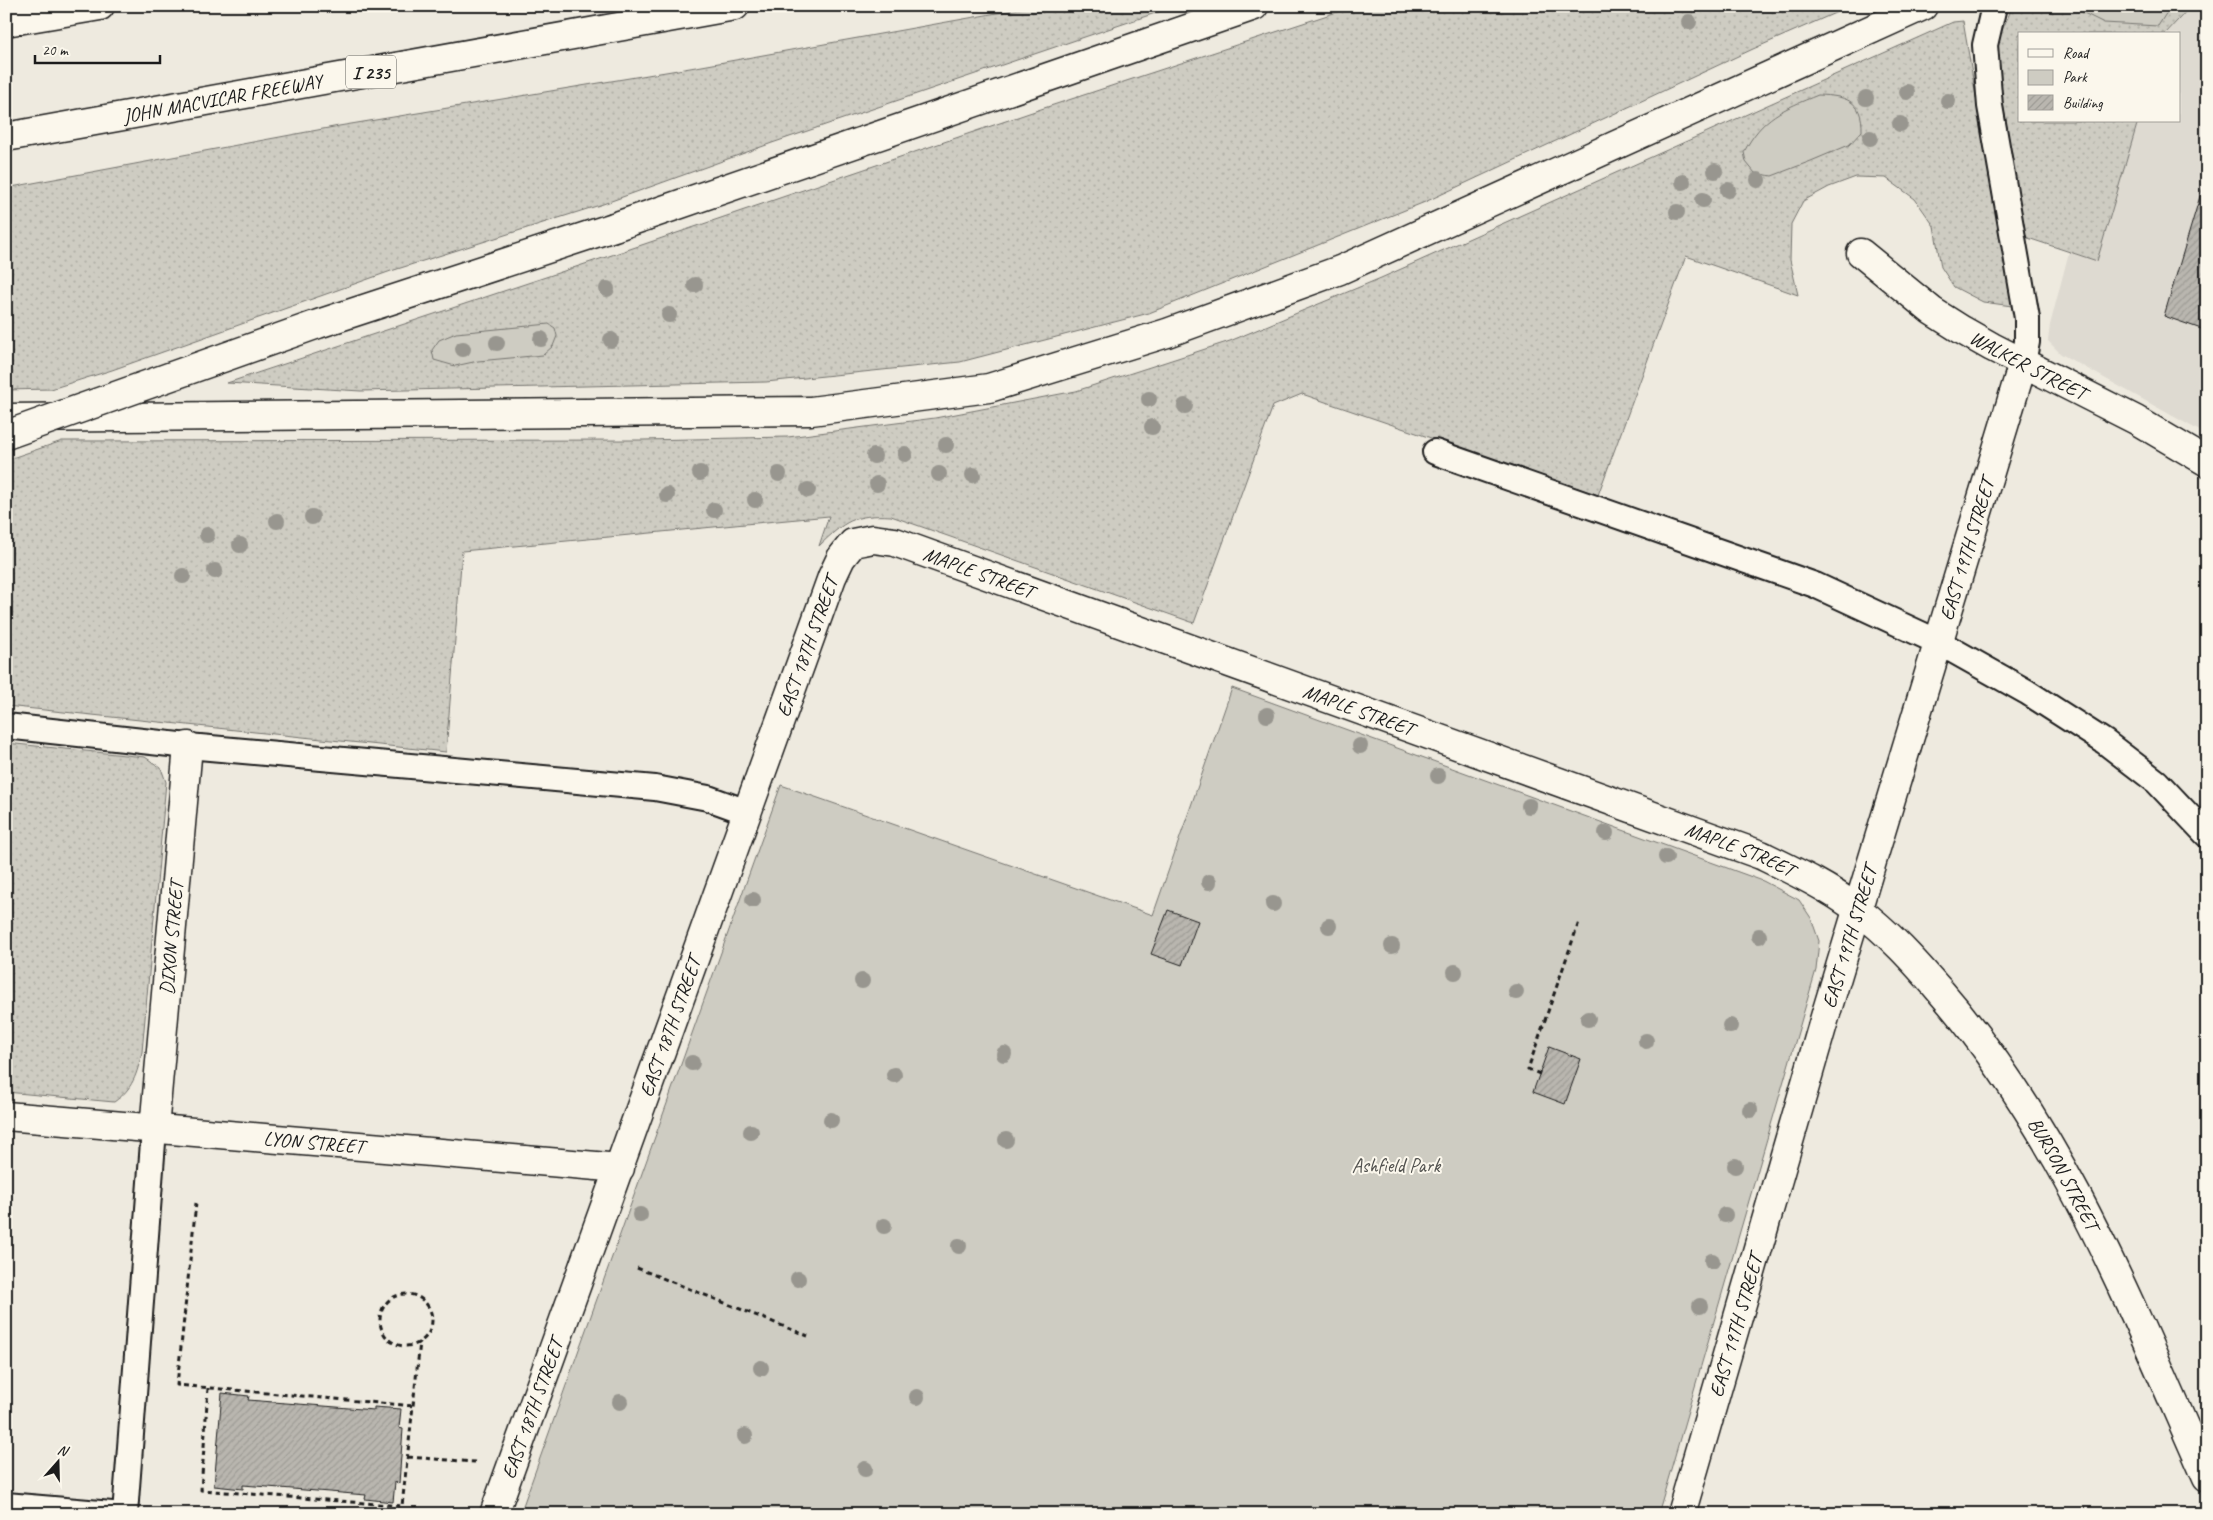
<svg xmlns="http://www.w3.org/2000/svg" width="2213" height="1520" font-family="Caveat,sans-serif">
  <defs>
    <pattern id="grass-dots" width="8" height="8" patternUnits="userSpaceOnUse" patternTransform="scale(1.25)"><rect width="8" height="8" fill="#ceccc2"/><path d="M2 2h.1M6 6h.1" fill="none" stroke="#b0afa6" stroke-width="1.8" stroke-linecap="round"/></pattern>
    <pattern id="building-hatch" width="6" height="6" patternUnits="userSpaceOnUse" patternTransform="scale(1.25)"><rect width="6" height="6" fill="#b9b6af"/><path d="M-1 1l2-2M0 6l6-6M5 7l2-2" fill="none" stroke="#9e9c96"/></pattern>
  </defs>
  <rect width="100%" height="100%" fill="#eeeadf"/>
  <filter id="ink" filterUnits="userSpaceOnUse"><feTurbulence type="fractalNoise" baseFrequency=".02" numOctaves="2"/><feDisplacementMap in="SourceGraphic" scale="10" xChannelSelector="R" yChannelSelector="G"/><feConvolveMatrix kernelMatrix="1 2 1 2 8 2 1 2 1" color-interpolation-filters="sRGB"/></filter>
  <g filter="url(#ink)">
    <path fill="#dedad1" d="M2191 6H2207V435L2061 354 2048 341 2050 325 2069 252 2097 261 2138 121H2179V34H2165Z"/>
    <path fill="url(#grass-dots)" stroke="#75746f" d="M1036 6H1176L772 143 603 204 391 271 112 370 51 389 6 390V188L339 126 702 66Z
      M1355 6H1851L1753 49 1425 202 1149 313 960 362 766 382 361 391 227 383 624 251 1038 110Z
      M2013 6H2191L2165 34H2019V121H2138L2097 261 2025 237 1998 73V39Z
      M1963 21 2012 306 1983 302 1954 287 1941 267 1934 226 1915 199 1886 178 1856 177 1829 187 1803 201 1791 224 1790 260 1798 295 1686 256 1598 495 1302 394 1273 406 1194 623 891 516C854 514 845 521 819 546L829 516 462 551 446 752 6 706V460L62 441 643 440 788 437 935 418 1076 391 1230 341 1381 278 1953 22Z
      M6 743 145 757 161 768 166 782 142 1052C137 1074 133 1089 114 1102L6 1092Z"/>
    <path fill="#ceccc2" stroke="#75746f" d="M2083 6H2168L2167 12 2158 26 2104 23 2084 13Z
      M1818 95C1844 96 1863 99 1862 131L1849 145 1811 161 1772 176 1755 173 1746 162 1744 152C1762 117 1783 109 1818 95Z
      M549 324 555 328 557 336 553 346 543 355 478 361 455 366 434 360 432 350 439 340 456 333Z
      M1232 688 1763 881 1799 900 1811 918 1819 941 1816 970 1658 1514H520L781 785 1153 915Z"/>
    <path fill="url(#building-hatch)" stroke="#1c1c1c" d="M2207 173V331L2164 316Z
      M1168 910 1198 921 1182 965 1151 954Z
      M1549 1047 1581 1059 1565 1104 1533 1092Z
      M222 1393 249 1396 248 1400 374 1410V1407L401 1409 399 1428 403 1429 399 1483 395 1482 393 1502 365 1499 366 1495 243 1485V1489L214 1486Z"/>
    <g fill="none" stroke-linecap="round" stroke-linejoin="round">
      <g stroke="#1c1c1c" stroke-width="28">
        <path id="service" d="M1994 6 1985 45 1990 106 2027 318V342L2023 363
          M1435 452 1815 585 1938 642 2027 692 2105 742 2157 782 2207 835
          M6 726 188 746 655 788 708 798 747 812
          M6 1505 112 1514
          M125 1514 154 1129"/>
      </g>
      <g stroke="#1c1c1c" stroke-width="31">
        <g id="minor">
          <path id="s1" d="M1861 253 1932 311 1962 330 1992 347 2136 420 2207 462"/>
          <path id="s2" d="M6 1116 620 1168"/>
          <path id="s3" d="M154 1129 188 746"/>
          <path id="s4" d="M494 1514 832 577 841 558 853 543 873 539 895 542 1761 855C1794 871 1828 887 1857 909 1889 933 1915 962 1941 992 2064 1134 2132 1309 2207 1478"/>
          <path id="s5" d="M1681 1514 1827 1010 2023 363"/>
        </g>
      </g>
      <g stroke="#1c1c1c" stroke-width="31">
        <g id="motorway">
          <path d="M6 22 100 6"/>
          <path id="s6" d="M6 137 735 6"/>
          <path d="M614 227 1254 6"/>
          <path d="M6 418 811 411 989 388 1167 333 1340 270 1923 6"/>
        </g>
      </g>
      <path stroke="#1c1c1c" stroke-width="3" stroke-dasharray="5 4" stroke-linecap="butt" d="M1540 1074 1528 1069 1579 922
        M196 1203 177 1385 414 1406
        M637 1268 808 1336
        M380 1320a26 26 0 1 1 52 0a26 26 0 1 1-52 0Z
        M208 1388 201 1490 402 1506 420 1342
        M408 1457 475 1462"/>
      <use href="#service" stroke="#fbf7ec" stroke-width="24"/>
      <use href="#minor" stroke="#fbf7ec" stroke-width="28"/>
      <use href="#motorway" stroke="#fbf7ec" stroke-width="28"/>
      <g stroke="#1c1c1c" stroke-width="31" stroke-linecap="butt">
        <path id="motorway-bridge" d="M6 435 318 324 614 227"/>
      </g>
      <use href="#motorway-bridge" stroke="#fbf7ec" stroke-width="28"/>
    </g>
    <g fill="#98968f">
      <circle cx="1689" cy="22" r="8"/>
      <circle cx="1907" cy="92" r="8"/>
      <circle cx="1866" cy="98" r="8"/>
      <circle cx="1948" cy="101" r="8"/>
      <circle cx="1900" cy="124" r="8"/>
      <circle cx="1870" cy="138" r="8"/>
      <circle cx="1715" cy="171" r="8"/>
      <circle cx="1758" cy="180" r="8"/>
      <circle cx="1683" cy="182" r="8"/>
      <circle cx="1728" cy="190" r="8"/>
      <circle cx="1703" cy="200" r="8"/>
      <circle cx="1677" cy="212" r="8"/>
      <circle cx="695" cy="285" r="8"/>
      <circle cx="607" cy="289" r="8"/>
      <circle cx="669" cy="315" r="8"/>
      <circle cx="541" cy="339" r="8"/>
      <circle cx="611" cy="340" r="8"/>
      <circle cx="497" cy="343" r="8"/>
      <circle cx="463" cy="349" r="8"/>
      <circle cx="1149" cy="399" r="8"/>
      <circle cx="1185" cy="406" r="8"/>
      <circle cx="1152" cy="427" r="8"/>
      <circle cx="946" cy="445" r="8"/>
      <circle cx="905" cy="454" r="8"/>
      <circle cx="874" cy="456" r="8"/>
      <circle cx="700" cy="473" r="8"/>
      <circle cx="779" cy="474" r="8"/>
      <circle cx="939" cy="474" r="8"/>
      <circle cx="973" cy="475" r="8"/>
      <circle cx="877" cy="484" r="8"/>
      <circle cx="808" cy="490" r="8"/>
      <circle cx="667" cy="495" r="8"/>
      <circle cx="755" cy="500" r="8"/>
      <circle cx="714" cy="510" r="8"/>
      <circle cx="312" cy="517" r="8"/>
      <circle cx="277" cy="521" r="8"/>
      <circle cx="207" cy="535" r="8"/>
      <circle cx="240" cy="545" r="8"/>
      <circle cx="215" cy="571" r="8"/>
      <circle cx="183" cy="576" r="8"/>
      <circle cx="1267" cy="715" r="8"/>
      <circle cx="1360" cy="746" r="8"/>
      <circle cx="1438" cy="776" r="8"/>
      <circle cx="1529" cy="806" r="8"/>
      <circle cx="1606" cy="833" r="8"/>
      <circle cx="1666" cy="857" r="8"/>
      <circle cx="1209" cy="882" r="8"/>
      <circle cx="753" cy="900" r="8"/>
      <circle cx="1273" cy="904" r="8"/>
      <circle cx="1329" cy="926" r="8"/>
      <circle cx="1759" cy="936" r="8"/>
      <circle cx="1392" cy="946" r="8"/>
      <circle cx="1455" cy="972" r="8"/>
      <circle cx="862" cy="981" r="8"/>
      <circle cx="1516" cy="992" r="8"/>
      <circle cx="1588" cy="1019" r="8"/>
      <circle cx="1730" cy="1026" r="8"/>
      <circle cx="1646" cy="1041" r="8"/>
      <circle cx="1004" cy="1054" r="8"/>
      <circle cx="692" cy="1063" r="8"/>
      <circle cx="894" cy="1075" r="8"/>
      <circle cx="1750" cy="1110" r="8"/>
      <circle cx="831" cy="1120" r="8"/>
      <circle cx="751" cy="1132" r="8"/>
      <circle cx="1006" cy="1140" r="8"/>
      <circle cx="1735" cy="1166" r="8"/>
      <circle cx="640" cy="1215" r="8"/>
      <circle cx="1725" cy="1215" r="8"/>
      <circle cx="884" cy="1226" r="8"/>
      <circle cx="959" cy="1246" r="8"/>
      <circle cx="1712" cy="1261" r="8"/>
      <circle cx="798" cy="1279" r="8"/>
      <circle cx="1700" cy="1306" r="8"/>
      <circle cx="761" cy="1368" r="8"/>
      <circle cx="917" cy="1397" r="8"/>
      <circle cx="620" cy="1402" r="8"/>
      <circle cx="745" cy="1436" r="8"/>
      <circle cx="865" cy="1469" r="8"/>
    </g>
  </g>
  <g text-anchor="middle" stroke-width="4" stroke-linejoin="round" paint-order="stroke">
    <rect fill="#fbf7ec" stroke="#5f5e5a" stroke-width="1" x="346" y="55.5" width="50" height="33" rx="4"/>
    <g font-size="19" font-weight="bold" fill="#1c1c1c">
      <text x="371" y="79">I 235</text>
    </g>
    <g font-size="20" fill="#1c1c1c" stroke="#fbf7ec">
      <text dy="7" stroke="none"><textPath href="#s6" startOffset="220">JOHN MACVICAR FREEWAY</textPath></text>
      <text dy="7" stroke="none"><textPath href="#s1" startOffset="202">WALKER STREET</textPath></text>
      <text dy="7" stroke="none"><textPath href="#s5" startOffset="1006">EAST 19TH STREET</textPath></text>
      <text dy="7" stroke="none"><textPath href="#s4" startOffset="1168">MAPLE STREET</textPath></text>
      <text dy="7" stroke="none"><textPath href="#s4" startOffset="922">EAST 18TH STREET</textPath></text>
      <text dy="7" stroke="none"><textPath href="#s4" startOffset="1572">MAPLE STREET</textPath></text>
      <text dy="7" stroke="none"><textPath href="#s4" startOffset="1978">MAPLE STREET</textPath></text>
      <text dy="7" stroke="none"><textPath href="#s3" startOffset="192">DIXON STREET</textPath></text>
      <text dy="7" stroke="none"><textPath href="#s5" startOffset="601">EAST 19TH STREET</textPath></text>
      <text dy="7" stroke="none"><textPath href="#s4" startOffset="518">EAST 18TH STREET</textPath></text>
      <text dy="7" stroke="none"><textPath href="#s2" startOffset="309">LYON STREET</textPath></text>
      <text dy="7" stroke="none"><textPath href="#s4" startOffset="2448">BURSON STREET</textPath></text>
      <text dy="7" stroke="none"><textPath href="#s5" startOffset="196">EAST 19TH STREET</textPath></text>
      <text dy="7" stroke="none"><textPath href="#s4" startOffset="112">EAST 18TH STREET</textPath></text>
    </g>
    <g font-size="20" fill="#51514e" stroke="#fbf7ec">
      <text x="1396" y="1172">Ashfield Park</text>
    </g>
  </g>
  <rect width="2213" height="1520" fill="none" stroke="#fbf7ec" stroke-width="25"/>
  <rect x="12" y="12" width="2188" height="1495" fill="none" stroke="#1c1c1c" stroke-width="2" filter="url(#ink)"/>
  <rect x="2018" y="32" width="162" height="90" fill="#fbf7ec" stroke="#a29f99"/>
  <rect x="2028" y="49" width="25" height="8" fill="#fbf7ec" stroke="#a29f99"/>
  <text x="2063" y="58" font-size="15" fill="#1c1c1c">Road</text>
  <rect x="2028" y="70" width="25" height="15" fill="#ceccc2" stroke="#a29f99"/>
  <text x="2063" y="82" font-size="15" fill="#1c1c1c">Park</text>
  <rect x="2028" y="95" width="25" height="15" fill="url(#building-hatch)" stroke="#a29f99"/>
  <text x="2063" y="108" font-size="15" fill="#1c1c1c">Building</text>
  <g transform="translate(58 1462) rotate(20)" stroke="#fbf7ec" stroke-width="4" paint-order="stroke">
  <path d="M0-4L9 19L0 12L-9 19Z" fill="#1c1c1c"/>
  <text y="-8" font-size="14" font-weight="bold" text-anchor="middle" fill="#1c1c1c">N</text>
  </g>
  <path d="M35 55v8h125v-8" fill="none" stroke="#1c1c1c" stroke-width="2.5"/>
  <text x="42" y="55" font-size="15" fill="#1c1c1c" stroke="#fbf7ec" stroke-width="4" paint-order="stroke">20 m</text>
</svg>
